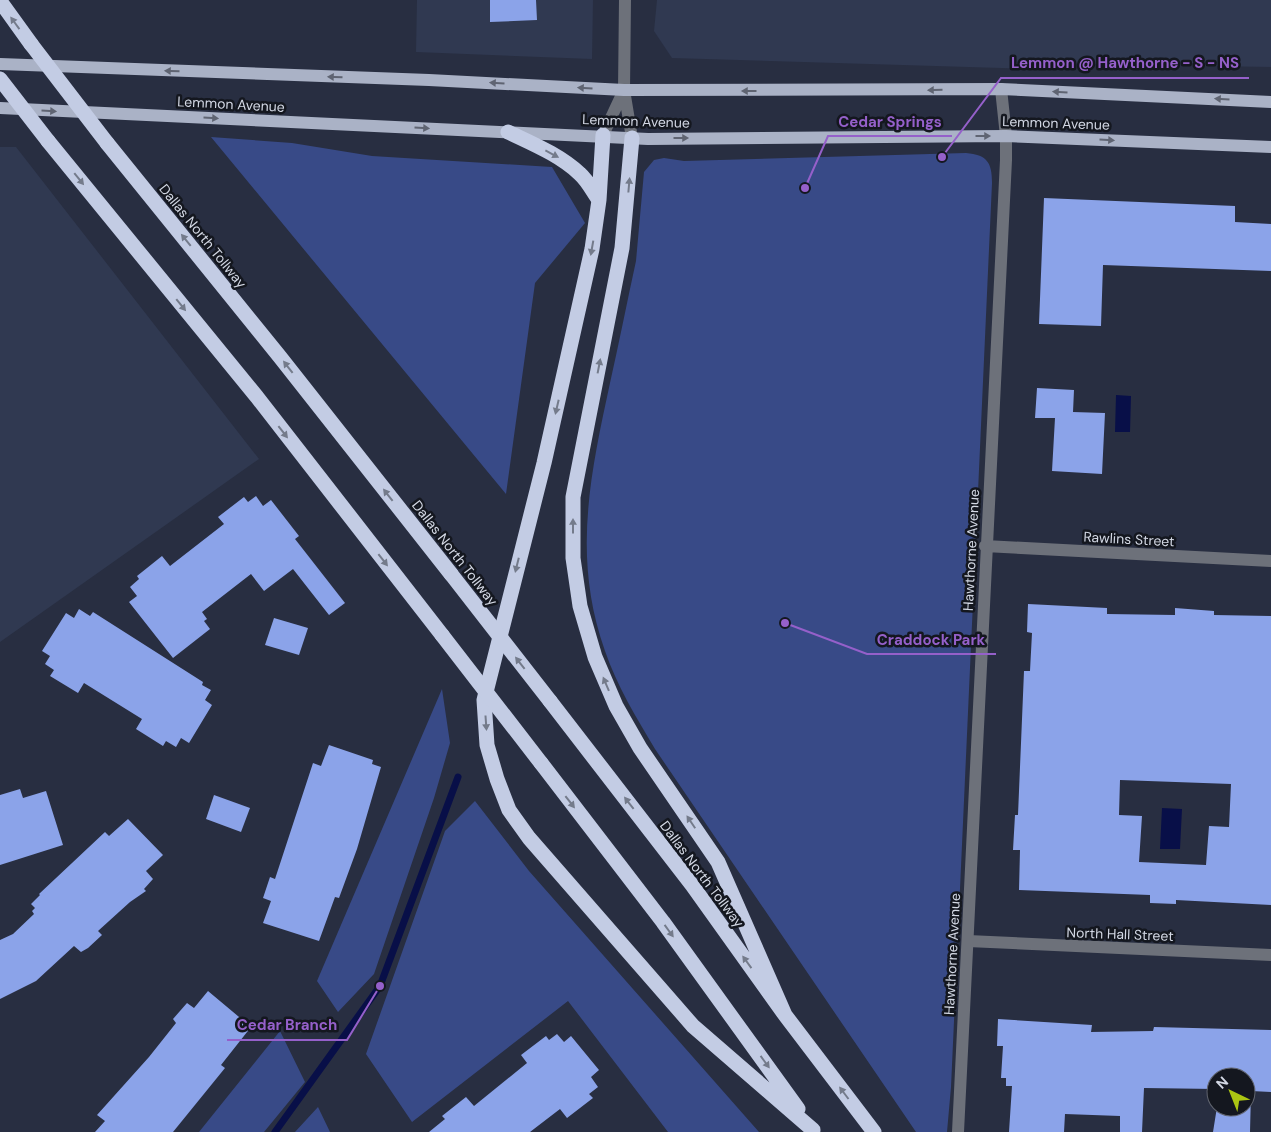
<svg xmlns="http://www.w3.org/2000/svg" width="1271" height="1132" font-family="'DM Sans',sans-serif">
  <rect width="100%" height="100%" fill="#282e41"/>
  <path fill="#303951" d="M417 0H593L592 59 416 52Z
    M657 0H1271V67L1038 63 1037 69 672 58 654 31Z
    M0 147H16L259 459 0 642Z"/>
  <path fill="#384a87" d="M211 137 292 143 372 156 552 167 585 223 535 283 506 494Z
    M966 153C987 155 992 162 992 183L951 1087 947 1132H916L655 749C636 717 617 686 605 651 572 558 590 476 610 383 619 343 627 302 636 261L644 172 654 160 664 158 684 161Z
    M442 689 450 743 434 798 374 974 338 1012 317 981Z
    M475 801 529 871 759 1132H668L568 1001 412 1122 366 1054 445 831Z
    M280 1031 305 1082 264 1132H199Z
    M318 1107 330 1132H295Z"/>
  <path fill="#080f48" d="M1116 395 1131 396 1130 432H1115Z
    M1162 808 1182 809 1180 849H1160Z"/>
  <g fill="none" stroke-linecap="round" stroke-linejoin="round">
    <path stroke="#080f48" stroke-width="7" d="M275 1132 380 986 458 777"/>
  </g>
  <path fill="#8ba3e9" fill-rule="evenodd" d="M490 0H536L537 20 490 22Z
    M1044 198 1235 206V222L1271 224V271L1103 265 1101 326 1039 324Z
    M1037 388 1074 390 1073 412 1105 413 1102 474 1052 471 1055 418H1035Z
    M256 496 263 506 271 500 299 536 295 539 345 603 329 615 293 569 264 591 251 574 202 612 207 619 204 621 210 629 173 658 129 602 137 596 130 587 139 579 137 576 162 556 170 566 224 524 218 517 244 497 248 502Z
    M1028 604 1107 608V614L1175 615V608L1214 611V615L1271 616V905L1176 900V904L1150 903V895L1019 890 1020 850H1013L1015 815H1018L1024 671H1030L1032 633 1027 632ZM1120 780 1231 784 1229 827 1209 826 1206 865 1139 862 1142 816 1119 815Z
    M79 609 90 616 93 612 203 682 202 685 211 690 205 700 212 705 189 743 181 738 176 747 166 741 163 746 136 729 142 719 84 683 78 693 50 676 54 670 45 664 50 656 42 651 66 613 74 618Z
    M274 618 308 628 299 655 265 645Z
    M329 745 373 760 372 764 381 767 357 849 339 898 335 897 319 941 263 923 271 901 263 898 270 877 275 879 313 763 321 766Z
    M20 789 23 798 46 791 63 845 0 865V795Z
    M214 795 250 808 241 832 206 819Z
    M128 819 163 855 146 871 153 879 144 889 146 891 130 902 98 931 102 935 88 948 81 952 74 946 36 981 0 999V940L13 934 34 914 32 911 35 908 31 904 40 895 39 894 105 832 109 836Z
    M208 991 251 1027 221 1065 225 1068 173 1132H95L105 1121 97 1115 149 1057 176 1023 173 1019 187 1003 194 1008Z
    M998 1019 1092 1025 1091 1032 1153 1031 1154 1027 1271 1030V1092L1251 1091 1250 1132H1213L1217 1107H1246V1077H1216V1089L1144 1088 1142 1132H1120V1116L1065 1114 1064 1132H1009L1012 1086H1006V1078H1001L1003 1046H997Z
    M557 1034 564 1042 571 1036 599 1070 591 1077 598 1087 589 1094 593 1098 567 1118 560 1109 530 1132H429L445 1119 442 1116 466 1097 474 1106 527 1063 521 1055 546 1036 549 1040Z"/>
  <g fill="none" stroke-linecap="round" stroke-linejoin="round">
    <path stroke="#6d717a" stroke-width="12" d="M625 0 624 90 632 138
      M603 135 624 90
      M985 546 1271 561
      M968 941 1271 955
      M958 1132 1006 160V136L1001 89"/>
    <path stroke="#aab2c6" stroke-width="12" d="M0 64 429 80 624 90 1001 89 1271 102
      M0 108 648 139 1006 136 1271 147"/>
    <path stroke="#c3cce4" stroke-width="15" d="M0 1 31 44
      M508 132C533 144 560 155 580 174 588 181 593 192 599 200
      M603 135 599 200 592 249 544 463 484 700 487 745 497 779 509 810 529 838 693 1026 813 1130
      M632 138 622 248 573 497V558L580 606 595 657 616 706 640 748 718 862 785 1015
      M48 141 257 397 442 635
      M107 143 280 357 451 574
      M550 701 692 885 785 1015 874 1132
      M541 763 663 922 798 1109"/>
    <path stroke="#c3cce4" stroke-width="15" d="M31 44 107 143
      M0 79 48 141
      M451 574 550 701
      M442 635 541 763"/>
  </g>
  <defs><path id="oneway-solid" d="M-6-.8H1V-3.2L6.5 0L1 3.2V.8H-6Z" transform="scale(1.25)"/></defs>
  <g fill="#747b8b">
    <use href="#oneway-solid" transform="translate(15 23) rotate(-126)"/>
    <use href="#oneway-solid" transform="translate(552 154) rotate(28)"/>
    <use href="#oneway-solid" transform="translate(79 179) rotate(51)"/>
    <use href="#oneway-solid" transform="translate(629 185) rotate(-85)"/>
    <use href="#oneway-solid" transform="translate(186 240) rotate(-129)"/>
    <use href="#oneway-solid" transform="translate(592 248) rotate(100)"/>
    <use href="#oneway-solid" transform="translate(181 305) rotate(51)"/>
    <use href="#oneway-solid" transform="translate(599 366) rotate(-79)"/>
    <use href="#oneway-solid" transform="translate(288 367) rotate(-128)"/>
    <use href="#oneway-solid" transform="translate(557 407) rotate(103)"/>
    <use href="#oneway-solid" transform="translate(283 432) rotate(52)"/>
    <use href="#oneway-solid" transform="translate(388 495) rotate(-128)"/>
    <use href="#oneway-solid" transform="translate(573 526) rotate(-90)"/>
    <use href="#oneway-solid" transform="translate(383 560) rotate(52)"/>
    <use href="#oneway-solid" transform="translate(517 565) rotate(104)"/>
    <use href="#oneway-solid" transform="translate(520 663) rotate(-128)"/>
    <use href="#oneway-solid" transform="translate(606 684) rotate(-113)"/>
    <use href="#oneway-solid" transform="translate(486 723) rotate(86)"/>
    <use href="#oneway-solid" transform="translate(570 802) rotate(52)"/>
    <use href="#oneway-solid" transform="translate(629 803) rotate(-128)"/>
    <use href="#oneway-solid" transform="translate(691 822) rotate(-124)"/>
    <use href="#oneway-solid" transform="translate(669 931) rotate(54)"/>
    <use href="#oneway-solid" transform="translate(747 962) rotate(-126)"/>
    <use href="#oneway-solid" transform="translate(765 1062) rotate(54)"/>
    <use href="#oneway-solid" transform="translate(844 1093) rotate(-127)"/>
  </g>
  <g fill="#5f6472">
    <use href="#oneway-solid" transform="translate(172 71) rotate(-178)"/>
    <use href="#oneway-solid" transform="translate(335 77) rotate(-178)"/>
    <use href="#oneway-solid" transform="translate(497 83) rotate(-177)"/>
    <use href="#oneway-solid" transform="translate(585 88) rotate(-177)"/>
    <use href="#oneway-solid" transform="translate(935 90) rotate(179)"/>
    <use href="#oneway-solid" transform="translate(749 91) rotate(180)"/>
    <use href="#oneway-solid" transform="translate(1060 92) rotate(-177)"/>
    <use href="#oneway-solid" transform="translate(1222 99) rotate(-177)"/>
    <use href="#oneway-solid" transform="translate(49 111) rotate(3)"/>
    <use href="#oneway-solid" transform="translate(211 118) rotate(3)"/>
    <use href="#oneway-solid" transform="translate(422 128) rotate(3)"/>
    <use href="#oneway-solid" transform="translate(983 136)"/>
    <use href="#oneway-solid" transform="translate(681 138)"/>
    <use href="#oneway-solid" transform="translate(1107 140) rotate(3)"/>
  </g>
  <g text-anchor="middle" stroke-width="5" stroke-linejoin="round" paint-order="stroke">
    <g font-size="14" fill="#d3d8e4" stroke="#14171f">
      <text transform="translate(231 104) rotate(3)" y="5">Lemmon Avenue</text>
      <text transform="translate(636 121) rotate(2)" y="5">Lemmon Avenue</text>
      <text transform="translate(1056 123) rotate(2)" y="5">Lemmon Avenue</text>
      <text transform="translate(203 236) rotate(51)" y="5">Dallas North Tollway</text>
      <text transform="translate(1129 539) rotate(3)" y="5">Rawlins Street</text>
      <text transform="translate(971 550) rotate(-87)" y="5">Hawthorne Avenue</text>
      <text transform="translate(455 553) rotate(52)" y="5">Dallas North Tollway</text>
      <text transform="translate(702 874) rotate(53)" y="5">Dallas North Tollway</text>
      <text transform="translate(1120 934) rotate(2)" y="5">North Hall Street</text>
      <text transform="translate(952 954) rotate(-87)" y="5">Hawthorne Avenue</text>
    </g>
  </g>
  <path fill="none" stroke="#9560ca" stroke-width="2" d="M942 157L1001 78H1249M805 188L828 136H952M785 623L867 654H996M380 986L347 1040H227"/>
  <g fill="#9560ca" stroke="#14171f" stroke-width="2">
    <circle cx="942" cy="157" r="5"/>
    <circle cx="805" cy="188" r="5"/>
    <circle cx="785" cy="623" r="5"/>
    <circle cx="380" cy="986" r="5"/>
  </g>
  <g font-size="15" text-anchor="middle" font-weight="bold" fill="#9560ca" stroke="#14171f" stroke-width="5" stroke-linejoin="round" paint-order="stroke">
    <text x="1125" y="68">Lemmon @ Hawthorne - S - NS</text>
    <text x="890" y="127">Cedar Springs</text>
    <text x="931" y="645">Craddock Park</text>
    <text x="287" y="1030">Cedar Branch</text>
  </g>
  <g transform="translate(1231 1092) rotate(317)"><circle r="24" fill="#14171f" stroke="#60646e"/>
  <path d="M0-4L9 19L0 12L-9 19Z" fill="#acc613"/>
  <text y="-8" font-size="14" font-weight="bold" text-anchor="middle" fill="#d3d8e4">N</text>
  </g>
</svg>
